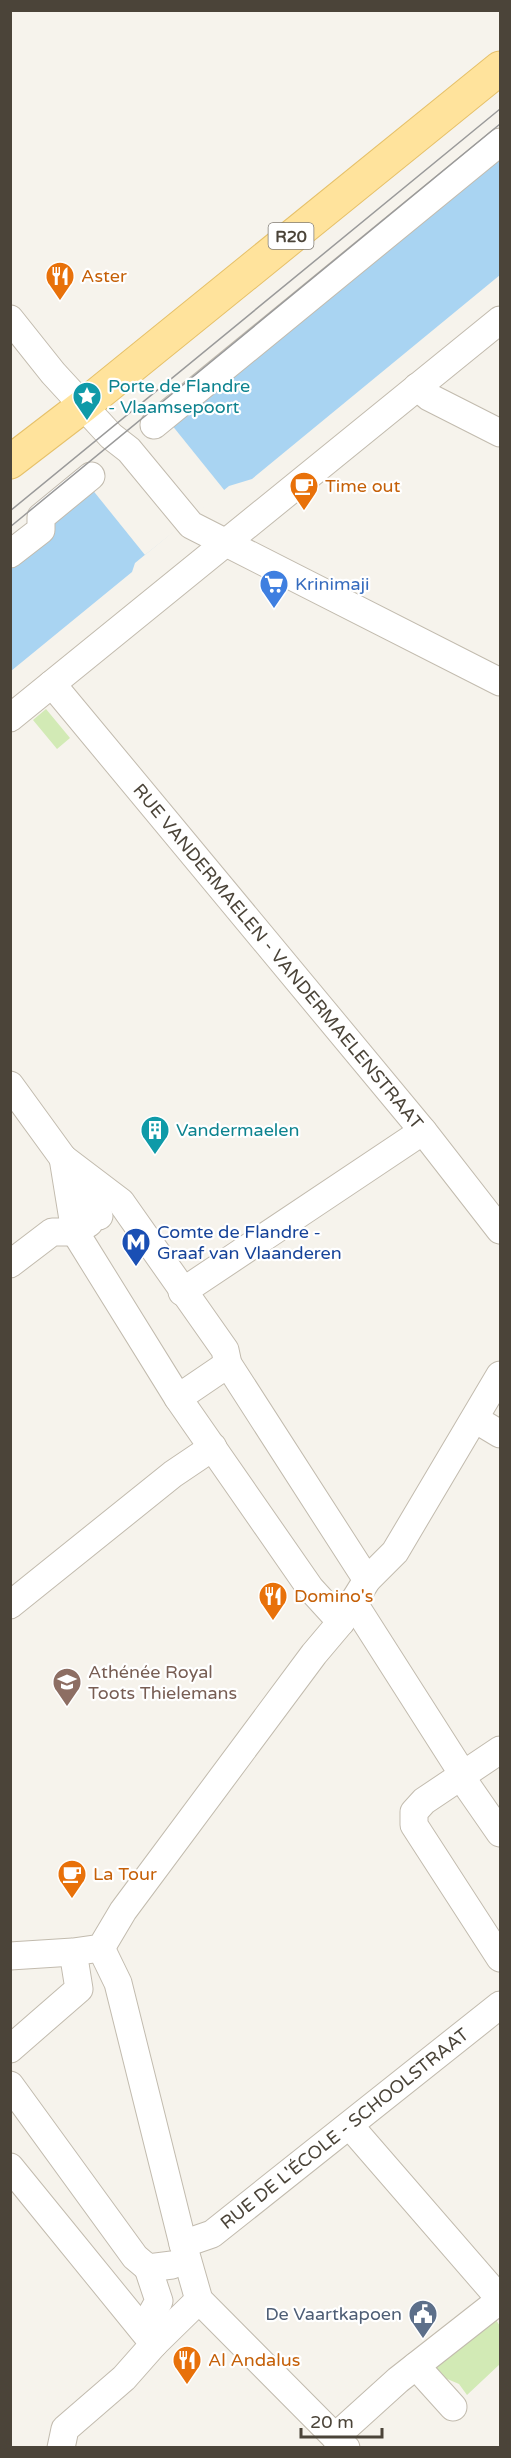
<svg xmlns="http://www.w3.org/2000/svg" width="511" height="2458" font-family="'Varela Round',sans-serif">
  <rect width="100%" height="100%" fill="#f6f3ec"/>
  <path fill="#d2eab5" d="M46 709 70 738 57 749 33 720Z
    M494 2317 500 2326V2364L467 2395 459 2384 438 2375 434 2363Z"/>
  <path fill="#a9d4f2" d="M500 149V275L252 479 229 486 135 563 132 572 11 671V546Z"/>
  <path fill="#f6f3ec" d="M167 419 225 491 145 555 87 483Z"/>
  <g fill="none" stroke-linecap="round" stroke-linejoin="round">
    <g stroke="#c2bbae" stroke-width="29">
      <g id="minor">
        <path d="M10 319 53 373 111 436 129 450 191 525 500 682"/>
        <path d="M417 387 429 397 500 433"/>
        <path d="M154 425 500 142"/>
        <path d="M10 554 41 530V517L91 476"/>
        <path id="s1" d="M52 684 423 1131 500 1230"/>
        <path d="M10 718 500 320"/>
        <path d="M10 1085 63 1158 99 1216"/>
        <path d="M63 1158 75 1232 178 1398 310 1588 341 1622"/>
        <path d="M63 1158 121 1202 225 1350 228 1364 367 1580"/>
        <path d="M10 1264 52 1232H75L89 1223"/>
        <path d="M182 1292 423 1131"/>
        <path d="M178 1398 228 1364"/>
        <path d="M475 1419 500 1434"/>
        <path d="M353 1602 464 1776 466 1784 500 1833"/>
        <path d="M10 1605 173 1474 213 1447"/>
        <path d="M500 1750 424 1801 414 1812V1825L500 1958"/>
        <path d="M101 1948 118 1983 183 2244 199 2300 346 2448"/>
        <path d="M10 1956 73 1952 101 1948 123 1911 314 1654 341 1622 367 1580 395 1552 500 1375"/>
        <path d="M10 2049 79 1989 75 1964"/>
        <path d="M10 2085 135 2257 148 2268 172 2265"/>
        <path d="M350 2126 500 2299"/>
        <path d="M10 2167 154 2344"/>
        <path id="s2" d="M183 2244 212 2234 500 2005"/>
        <path d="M148 2268 159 2301 151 2315"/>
        <path d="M416 2366 453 2407"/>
        <path d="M335 2437 398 2380 500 2300"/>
        <path d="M61 2448 65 2429 124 2378 154 2344 199 2300"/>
      </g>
    </g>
    <g stroke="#e6c16a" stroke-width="35">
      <path id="major" d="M10 462 83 406 500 68"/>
    </g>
    <use href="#minor" stroke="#fff" stroke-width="27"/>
    <use href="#major" stroke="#ffe39c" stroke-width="33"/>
    <path stroke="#9a9a9a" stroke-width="1.5" d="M10 511 500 109
      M10 527 500 124"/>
  </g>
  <defs>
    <g id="restaurant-pin" transform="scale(1.5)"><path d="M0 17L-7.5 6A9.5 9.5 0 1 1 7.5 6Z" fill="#e8710a" stroke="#fff"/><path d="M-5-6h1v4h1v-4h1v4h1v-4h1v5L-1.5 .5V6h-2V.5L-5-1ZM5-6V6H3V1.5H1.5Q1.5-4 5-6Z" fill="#fff"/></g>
    <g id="sight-pin" transform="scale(1.5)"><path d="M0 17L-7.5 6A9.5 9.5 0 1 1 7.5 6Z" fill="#0f9aa8" stroke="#fff"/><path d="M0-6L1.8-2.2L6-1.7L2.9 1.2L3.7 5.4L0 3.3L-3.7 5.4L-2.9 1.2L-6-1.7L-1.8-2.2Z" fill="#fff"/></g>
    <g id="cafe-pin" transform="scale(1.5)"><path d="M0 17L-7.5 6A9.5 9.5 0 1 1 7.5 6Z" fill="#e8710a" stroke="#fff"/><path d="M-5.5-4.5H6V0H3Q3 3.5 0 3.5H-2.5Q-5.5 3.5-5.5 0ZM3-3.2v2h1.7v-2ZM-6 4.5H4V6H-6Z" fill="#fff"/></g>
    <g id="supermarket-pin" transform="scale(1.5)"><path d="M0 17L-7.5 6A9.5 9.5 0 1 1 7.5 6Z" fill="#3f7fe0" stroke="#fff"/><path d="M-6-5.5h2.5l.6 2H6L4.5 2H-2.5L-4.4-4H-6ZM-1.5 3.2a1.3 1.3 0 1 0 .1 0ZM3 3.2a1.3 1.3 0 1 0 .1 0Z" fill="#fff"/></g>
    <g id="building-pin" transform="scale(1.5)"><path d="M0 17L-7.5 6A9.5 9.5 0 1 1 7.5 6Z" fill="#0f9aa8" stroke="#fff"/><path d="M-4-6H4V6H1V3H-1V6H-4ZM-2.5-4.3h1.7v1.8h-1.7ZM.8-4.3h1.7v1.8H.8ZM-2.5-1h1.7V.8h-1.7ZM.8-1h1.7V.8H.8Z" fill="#fff"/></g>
    <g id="metro-pin" transform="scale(1.5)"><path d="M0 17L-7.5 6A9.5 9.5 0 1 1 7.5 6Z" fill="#1a4fb4" stroke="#fff"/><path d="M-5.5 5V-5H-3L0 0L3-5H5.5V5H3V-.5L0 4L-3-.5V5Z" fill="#fff"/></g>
    <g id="school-pin" transform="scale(1.5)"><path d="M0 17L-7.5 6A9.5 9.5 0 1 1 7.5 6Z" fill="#8d6e63" stroke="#fff"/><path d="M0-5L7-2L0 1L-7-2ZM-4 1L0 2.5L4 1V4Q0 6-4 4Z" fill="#fff"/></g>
    <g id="civic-pin" transform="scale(1.5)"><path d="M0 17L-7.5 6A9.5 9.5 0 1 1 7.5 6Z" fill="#5c6f8a" stroke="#fff"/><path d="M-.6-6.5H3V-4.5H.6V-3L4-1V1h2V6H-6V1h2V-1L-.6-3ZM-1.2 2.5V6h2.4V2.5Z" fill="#fff"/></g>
  </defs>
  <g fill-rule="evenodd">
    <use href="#restaurant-pin" x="60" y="276"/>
    <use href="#sight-pin" x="87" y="396"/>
    <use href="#cafe-pin" x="304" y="486"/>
    <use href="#supermarket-pin" x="274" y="584"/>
    <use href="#building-pin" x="155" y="1130"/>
    <use href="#metro-pin" x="136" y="1242"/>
    <use href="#restaurant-pin" x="273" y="1596"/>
    <use href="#school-pin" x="67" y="1682"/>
    <use href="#cafe-pin" x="72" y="1874"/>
    <use href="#civic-pin" x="423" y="2314"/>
    <use href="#restaurant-pin" x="187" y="2360"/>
  </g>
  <g text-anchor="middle" stroke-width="4.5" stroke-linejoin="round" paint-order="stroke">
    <rect fill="#fff" stroke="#817c74" stroke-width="1.5" x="268.5" y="223" width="45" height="26" rx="4.5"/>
    <g font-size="16" font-weight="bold" fill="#4b4439">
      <text x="291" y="242">R20</text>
    </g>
    <g font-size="18" fill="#c56008" stroke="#fff" text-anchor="start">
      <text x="81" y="282">Aster</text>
      <text x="325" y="492">Time out</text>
      <text x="294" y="1602">Domino's</text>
      <text x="93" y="1880">La Tour</text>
      <text x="208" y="2366">Al Andalus</text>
    </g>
    <g font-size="18" fill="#0d838f" stroke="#fff" text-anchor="start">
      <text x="108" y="392">Porte de Flandre<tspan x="108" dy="21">- Vlaamsepoort</tspan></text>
      <text x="176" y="1136">Vandermaelen</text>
    </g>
    <g font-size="18" fill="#366cbe" stroke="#fff" text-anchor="start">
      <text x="295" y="590">Krinimaji</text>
    </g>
    <g font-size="18" fill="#4b4439" stroke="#fff">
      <text dy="6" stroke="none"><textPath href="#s1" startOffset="354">RUE VANDERMAELEN - VANDERMAELENSTRAAT</textPath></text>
      <text dy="6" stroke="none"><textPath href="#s2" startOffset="200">RUE DE L'ÉCOLE - SCHOOLSTRAAT</textPath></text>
    </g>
    <g font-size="18" fill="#164399" stroke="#fff" text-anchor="start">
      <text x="157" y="1238">Comte de Flandre -<tspan x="157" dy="21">Graaf van Vlaanderen</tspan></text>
    </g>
    <g font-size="18" fill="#785e54" stroke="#fff" text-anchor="start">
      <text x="88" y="1678">Athénée Royal<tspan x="88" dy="21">Toots Thielemans</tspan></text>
    </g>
    <g font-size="18" fill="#4e5e75" stroke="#fff" text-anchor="end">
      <text x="402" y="2320">De Vaartkapoen</text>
    </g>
  </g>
  <rect width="511" height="2458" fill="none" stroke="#4b4439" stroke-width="24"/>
  <path d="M301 2428v9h81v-9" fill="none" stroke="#4b4439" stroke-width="3"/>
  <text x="310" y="2428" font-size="18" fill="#4b4439" stroke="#ffffff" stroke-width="4.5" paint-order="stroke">20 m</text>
</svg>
